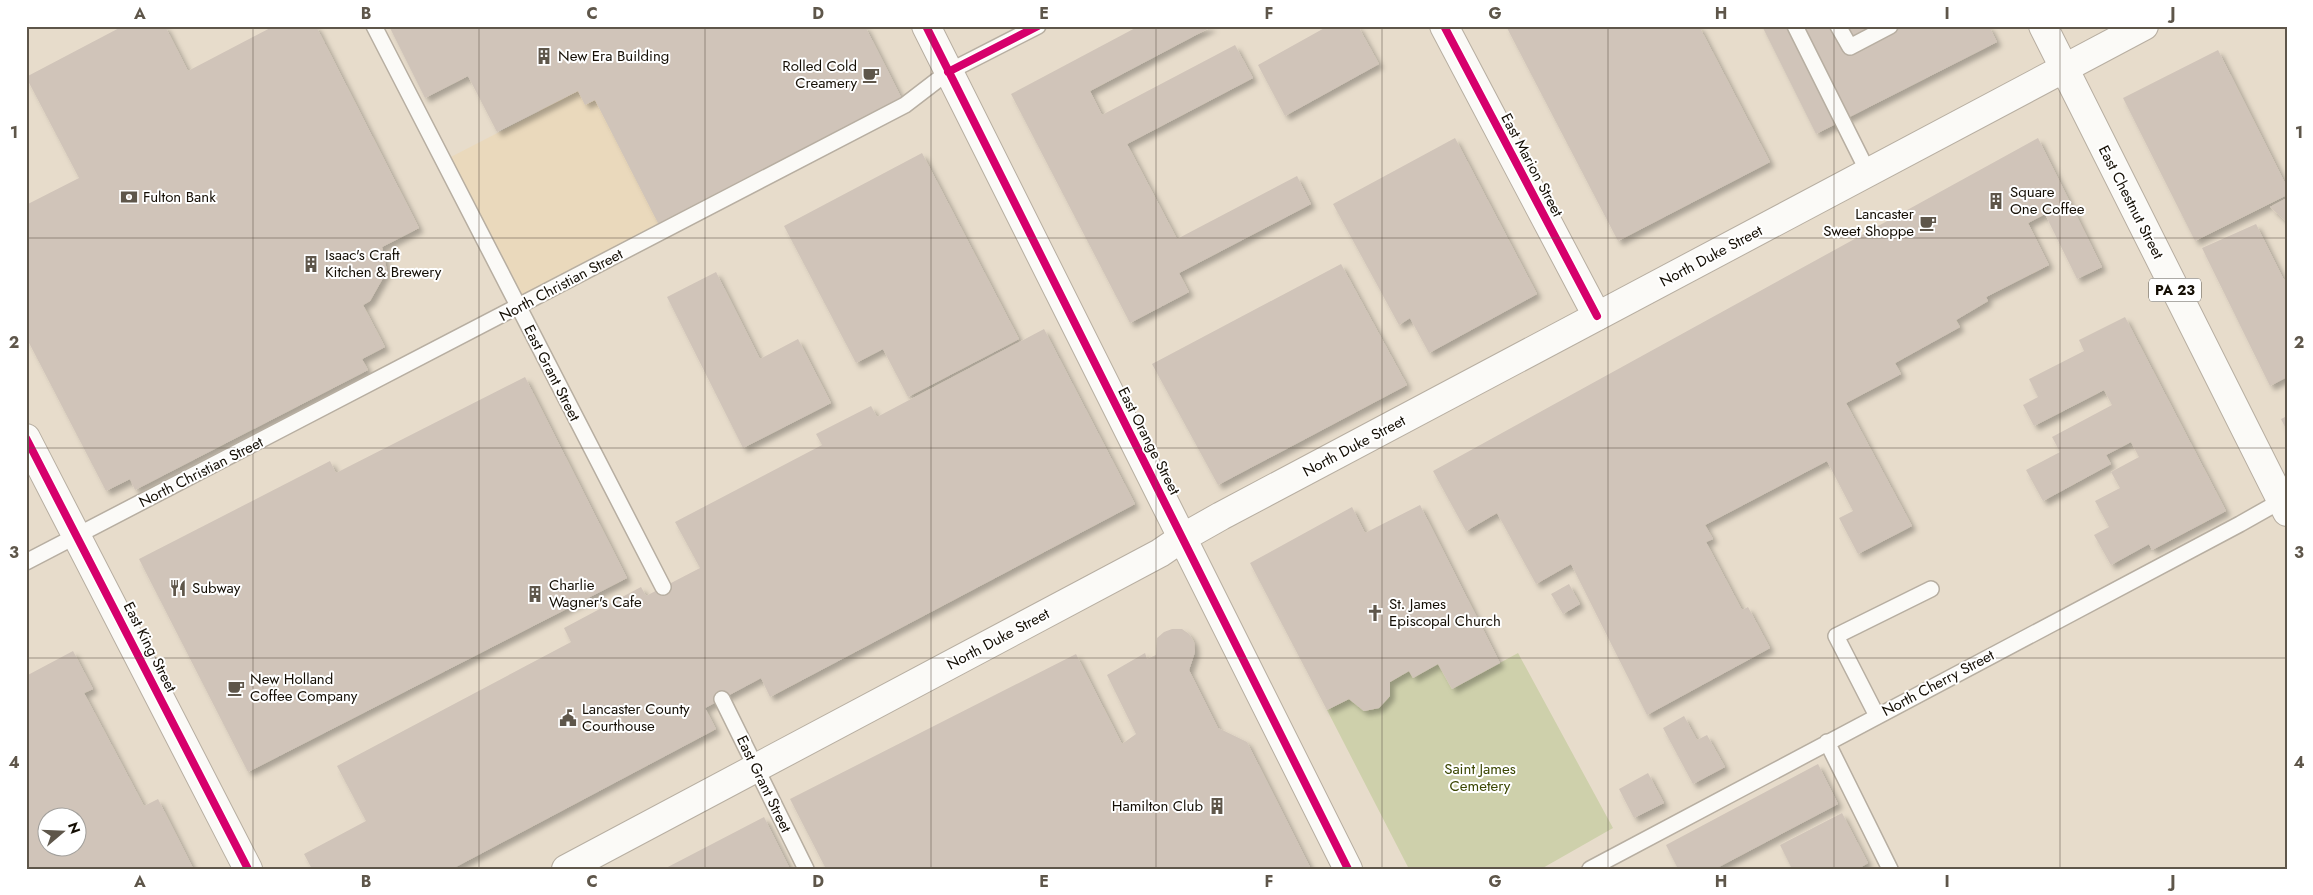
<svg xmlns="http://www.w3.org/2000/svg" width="2313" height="895" font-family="Jost,sans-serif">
  <defs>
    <filter id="shadow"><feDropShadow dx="4.5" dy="4.5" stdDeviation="2.5" flood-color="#0004"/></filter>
  </defs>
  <rect width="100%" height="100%" fill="#e7dccb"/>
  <path fill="#ead9bc" d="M498 26 798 155 515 298 445 160 540 111Z"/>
  <path fill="#ced0ab" d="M1518 653 1613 828 1541 869H1409L1327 710 1349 699 1364 711 1379 708 1390 696V682L1409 671 1413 678 1438 664 1452 689Z"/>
  <path fill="#d0c4b9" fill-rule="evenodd" filter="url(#shadow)" d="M123 26H165L188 71 274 26H316L419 228 382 247 387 271 370 301 363 305 385 347 362 359 368 370 135 490 130 479 106 491 26 337V205L79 178 26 77Z
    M389 26H865L903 101 659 225 595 100 585 105 578 91 497 132 468 76 425 98Z
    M1139 26H1213L1090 91 1102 115 1235 45 1253 78 1127 144 1177 239 1297 176 1311 204 1179 273 1189 292 1130 323 1011 94Z
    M1328 26H1358L1379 64 1285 116 1258 65Z
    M1506 26H1699L1770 162 1618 241Z
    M1762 26H1989L1997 42 1816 134Z
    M2218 50 2287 187V195L2195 241 2123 98Z
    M1455 138 1537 294 1429 353 1410 318 1399 325 1333 204Z
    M2038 138 2102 267 2077 279 2045 214 2028 223 2049 265 1986 297 1988 301 1956 320 1960 327 1895 363 1901 374 1846 403 1912 526 1858 554 1839 518 1853 511 1827 461 1705 525 1713 539 1706 542 1742 610 1748 607 1770 648 1647 715 1571 564 1536 584 1497 513 1466 531 1433 471Z
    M922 153 1019 339 908 397 883 349 856 363 784 226Z
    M2287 198V222L2270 207Z
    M2256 224 2284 280 2287 279V377L2270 386 2202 248Z
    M1341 264 1407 385 1218 485 1152 364Z
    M716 272 760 359 798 339 831 403 743 448 667 297Z
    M2125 317 2226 511 2152 550 2149 544 2111 565 2094 535 2109 527 2095 501 2120 488 2111 472 2139 457 2131 442 2106 455 2111 464 2043 501 2026 470 2060 452 2052 437 2112 405 2104 390 2034 426 2023 405 2038 397 2029 379 2084 351 2079 340Z
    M1044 329 1135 504 770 697 761 678 705 708 716 729 452 869H312L304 854 366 821 337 766 571 642 564 628 641 587 646 596 700 568 675 522 822 445 816 434 871 406 877 417Z
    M525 377 627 578 248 772 139 559 330 461 336 473Z
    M2287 416V431L2281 419Z
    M1420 505 1500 663 1452 689 1438 664 1413 678 1409 671 1390 682V696L1379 708 1364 711 1349 699 1327 710 1250 563 1352 507 1365 533Z
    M1569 584 1580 604 1563 614 1551 594Z
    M1172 629H1182L1189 634 1194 642 1195 652 1189 670 1218 728 1247 742 1311 869H826L790 799 1076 654 1122 744 1136 734 1107 675 1145 653 1147 659 1156 655 1157 638 1164 632Z
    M73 651 93 689 84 693 144 806 158 799 193 868 26 869V676ZM48 818H78V848H48Z
    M1684 716 1697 740 1707 735 1725 767 1693 784 1663 728Z
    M1818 764 1838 804 1715 869H1678L1666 845Z
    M1648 773 1664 803 1634 818 1619 789Z
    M1842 813 1868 863 1858 869H1792L1780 845Z
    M764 817 790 869H664Z"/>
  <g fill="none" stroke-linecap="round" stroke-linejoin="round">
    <g stroke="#b7aea1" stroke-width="18">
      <path id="lane" d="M374 26 663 587
        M1795 26 1868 172
        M1838 26 1850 47 1890 26
        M26 562 905 105 948 72 1038 26
        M722 699 806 869
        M1877 716 1836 636 1931 589
        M1827 742 1890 869
        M1590 869 2240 524 2286 498"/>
    </g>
    <g stroke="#b7aea1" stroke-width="30">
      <path id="street" d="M1444 26 1597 316"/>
    </g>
    <g stroke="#b7aea1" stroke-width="30">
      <path id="secondary" d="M566 869 1160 553 1182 538 1221 516 2144 26"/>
    </g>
    <g stroke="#b7aea1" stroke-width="30">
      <path id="primary" d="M926 26 1348 869
        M2043 26 2287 512
        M26 438 248 869"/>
    </g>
    <use href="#lane" stroke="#fbfaf7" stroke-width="15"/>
    <use href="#street" stroke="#fbfaf7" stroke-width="28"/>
    <use href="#secondary" stroke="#fbfaf7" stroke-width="28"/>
    <use href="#primary" stroke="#fbfaf7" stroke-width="28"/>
    <g stroke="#fff" stroke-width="11">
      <path id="cycleway" d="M926 26 1348 869
        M1444 26 1597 316
        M948 72 1038 26
        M26 438 248 869"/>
    </g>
    <use href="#cycleway" stroke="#d6006c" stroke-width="8"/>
  </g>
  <path fill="none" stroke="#5e564a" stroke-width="1" stroke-opacity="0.55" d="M253 26V869M479 26V869M705 26V869M931 26V869M1156 26V869M1382 26V869M1608 26V869M1834 26V869M2060 26V869M26 238H2287M26 448H2287M26 658H2287"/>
  <defs>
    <g id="building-bare" transform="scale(1.35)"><path d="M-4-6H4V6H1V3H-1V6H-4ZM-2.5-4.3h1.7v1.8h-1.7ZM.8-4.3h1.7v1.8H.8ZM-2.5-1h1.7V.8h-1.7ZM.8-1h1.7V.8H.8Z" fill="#5e564a" stroke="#fff" stroke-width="2.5" paint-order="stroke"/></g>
    <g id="cafe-bare" transform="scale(1.35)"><path d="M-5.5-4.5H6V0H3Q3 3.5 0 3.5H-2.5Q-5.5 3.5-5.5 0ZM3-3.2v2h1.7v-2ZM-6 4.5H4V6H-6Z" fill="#5e564a" stroke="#fff" stroke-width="2.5" paint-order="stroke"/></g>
    <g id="bank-bare" transform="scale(1.35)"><path d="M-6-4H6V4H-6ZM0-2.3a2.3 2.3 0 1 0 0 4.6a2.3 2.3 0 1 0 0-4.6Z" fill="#5e564a" stroke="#fff" stroke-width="2.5" paint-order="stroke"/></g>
    <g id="restaurant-bare" transform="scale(1.35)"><path d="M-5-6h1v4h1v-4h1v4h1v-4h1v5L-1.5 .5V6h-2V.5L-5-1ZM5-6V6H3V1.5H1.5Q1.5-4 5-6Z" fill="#5e564a" stroke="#fff" stroke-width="2.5" paint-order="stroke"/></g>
    <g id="church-bare" transform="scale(1.35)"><path d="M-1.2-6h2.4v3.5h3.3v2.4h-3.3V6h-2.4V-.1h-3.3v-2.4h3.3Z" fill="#5e564a" stroke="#fff" stroke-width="2.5" paint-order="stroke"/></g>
    <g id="civic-bare" transform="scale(1.35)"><path d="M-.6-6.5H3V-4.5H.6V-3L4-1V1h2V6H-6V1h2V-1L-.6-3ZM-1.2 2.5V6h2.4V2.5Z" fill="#5e564a" stroke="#fff" stroke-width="2.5" paint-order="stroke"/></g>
  </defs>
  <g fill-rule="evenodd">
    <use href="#building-bare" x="544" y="56"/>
    <use href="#cafe-bare" x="871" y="75"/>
    <use href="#bank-bare" x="129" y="197"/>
    <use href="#building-bare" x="1996" y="201"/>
    <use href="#cafe-bare" x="1928" y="223"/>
    <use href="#building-bare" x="311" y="264"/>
    <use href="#restaurant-bare" x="178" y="588"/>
    <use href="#building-bare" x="535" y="594"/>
    <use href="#church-bare" x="1375" y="613"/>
    <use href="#cafe-bare" x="236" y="688"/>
    <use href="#civic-bare" x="568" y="718"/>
    <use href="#building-bare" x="1217" y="806"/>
  </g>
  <g text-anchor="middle" stroke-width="4" stroke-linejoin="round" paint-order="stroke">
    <rect fill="#fff" stroke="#5a564f" stroke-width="1" x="2149" y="278.5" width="52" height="23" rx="4"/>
    <g font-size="14" font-weight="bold" fill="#140e04">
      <text x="2175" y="295">PA 23</text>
    </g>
    <g font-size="15" fill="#140e04" stroke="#fff" text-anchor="start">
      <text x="558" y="61">New Era Building</text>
      <text x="857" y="71" text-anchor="end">Rolled Cold<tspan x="857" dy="17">Creamery</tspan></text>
      <text x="2010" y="197">Square<tspan x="2010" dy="17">One Coffee</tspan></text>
      <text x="143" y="202">Fulton Bank</text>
      <text x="1914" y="219" text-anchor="end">Lancaster<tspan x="1914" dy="17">Sweet Shoppe</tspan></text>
      <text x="325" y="260">Isaac's Craft<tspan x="325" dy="17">Kitchen &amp; Brewery</tspan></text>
      <text x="549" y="590">Charlie<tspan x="549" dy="17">Wagner's Cafe</tspan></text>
      <text x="192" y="593">Subway</text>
      <text x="1389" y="609">St. James<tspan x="1389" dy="17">Episcopal Church</tspan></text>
      <text x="250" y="684">New Holland<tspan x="250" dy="17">Coffee Company</tspan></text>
      <text x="582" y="714">Lancaster County<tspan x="582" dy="17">Courthouse</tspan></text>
      <text x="1203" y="811" text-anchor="end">Hamilton Club</text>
    </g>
    <g font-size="15" fill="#140e04" stroke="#fff">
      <text transform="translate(1532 165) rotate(62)" y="5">East Marion Street</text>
      <text transform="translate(2131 202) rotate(63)" y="5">East Chestnut Street</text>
      <text transform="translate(1711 256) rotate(-28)" y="5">North Duke Street</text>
      <text transform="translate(561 285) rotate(-28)" y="5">North Christian Street</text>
      <text transform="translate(552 373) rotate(63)" y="5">East Grant Street</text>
      <text transform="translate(1149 441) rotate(63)" y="5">East Orange Street</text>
      <text transform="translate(1354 446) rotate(-28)" y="5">North Duke Street</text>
      <text transform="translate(201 472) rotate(-27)" y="5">North Christian Street</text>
      <text transform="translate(998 639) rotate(-28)" y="5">North Duke Street</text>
      <text transform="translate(150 647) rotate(63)" y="5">East King Street</text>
      <text transform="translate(1938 683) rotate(-28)" y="5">North Cherry Street</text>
      <text transform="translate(764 784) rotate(64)" y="5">East Grant Street</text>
    </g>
    <g font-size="15" fill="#3b4602" stroke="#fff">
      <text x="1480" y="774">Saint James<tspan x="1480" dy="17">Cemetery</tspan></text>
    </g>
  </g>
  <rect width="2313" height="895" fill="none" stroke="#ffffff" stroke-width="55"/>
  <g transform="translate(62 832) rotate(71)"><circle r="24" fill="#ffffff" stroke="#a19f9b"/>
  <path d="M0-4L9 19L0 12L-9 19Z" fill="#5e564a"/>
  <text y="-8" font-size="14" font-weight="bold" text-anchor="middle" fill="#140e04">N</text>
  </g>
  <rect x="28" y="28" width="2258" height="840" fill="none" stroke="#5e564a" stroke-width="2"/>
  <g font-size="16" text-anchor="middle" font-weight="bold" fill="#5e564a">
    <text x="140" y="19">A</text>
    <text x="366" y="19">B</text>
    <text x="592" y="19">C</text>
    <text x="818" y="19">D</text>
    <text x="1044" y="19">E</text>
    <text x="1269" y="19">F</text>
    <text x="1495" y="19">G</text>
    <text x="1721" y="19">H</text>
    <text x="1947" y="19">I</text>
    <text x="2173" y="19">J</text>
    <text x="14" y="138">1</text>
    <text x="2299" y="138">1</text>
    <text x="14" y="348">2</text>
    <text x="2299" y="348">2</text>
    <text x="14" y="558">3</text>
    <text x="2299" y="558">3</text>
    <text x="14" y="768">4</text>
    <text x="2299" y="768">4</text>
    <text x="140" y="887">A</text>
    <text x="366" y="887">B</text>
    <text x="592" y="887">C</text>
    <text x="818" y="887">D</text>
    <text x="1044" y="887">E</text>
    <text x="1269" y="887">F</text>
    <text x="1495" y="887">G</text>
    <text x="1721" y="887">H</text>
    <text x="1947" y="887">I</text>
    <text x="2173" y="887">J</text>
  </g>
</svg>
